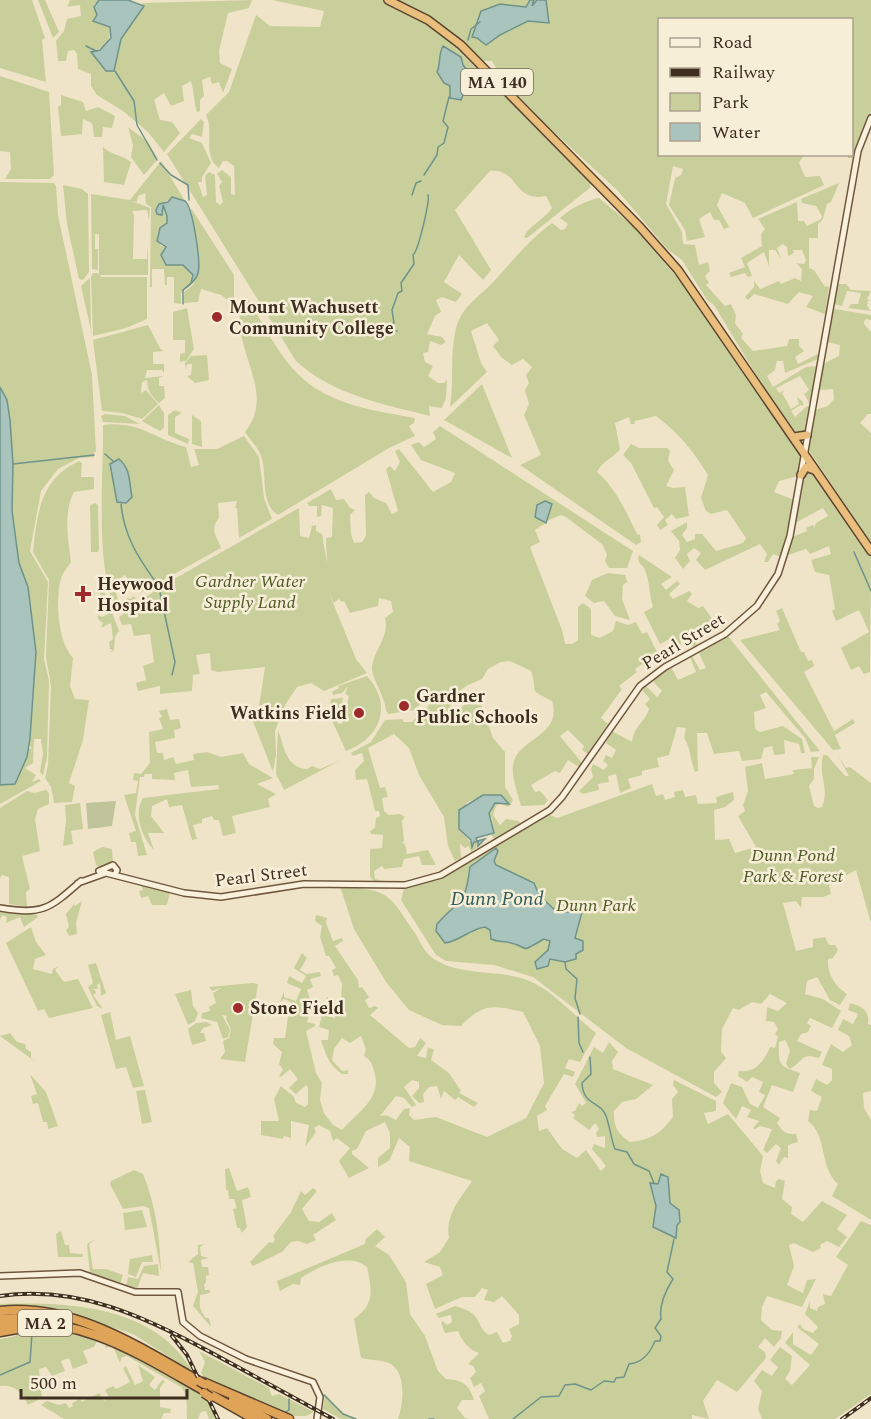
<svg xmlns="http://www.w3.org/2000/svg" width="871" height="1419" font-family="Spectral,serif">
  <rect width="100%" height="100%" fill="#f0e4c8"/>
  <path fill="#c9cf9b" d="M0 0H32L45 38 42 40 46 82 0 68Z
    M38 0H45L59 32 53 38Z
    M70 0H99L94 5 97 14 94 22 109 25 111 32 107 44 97 50 107 71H114L121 39 140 11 142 3 252 0 249 8 228 13 219 51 220 63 232 69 223 93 219 82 212 84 210 77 202 80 204 96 200 100V111L197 112C194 104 194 91 191 81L182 86 184 101 171 106 164 93 154 100 160 120 172 122 180 133 164 152 148 132 123 111 97 95 91 86V74L78 69 77 54 74 50 68 51 66 61H58L56 41 64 31 67 19 81 16 80 5 67 7Z
    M272 0H871V111L854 158H848L847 155 852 154V20H660V154L808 155H804L799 163 805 177 820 176 824 185 753 218 745 203 722 193 717 205 729 227 724 229 719 220H714L710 212 699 219 705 237 687 241 685 230 669 205 675 178 681 175 683 169 673 166 666 204 682 232 683 244 695 245 699 265 708 262 710 271 705 276 709 283 706 285 725 306 731 304 736 315 735 323 743 334 741 338 753 351 787 346 789 339H799V346L804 351 795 357 798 364 818 354V359L785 373 783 361H777L775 370 767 376 773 387 806 367 817 366 810 404 804 394 809 390 800 376 776 388 779 393 785 390 782 393 791 409 799 404 797 397 803 402V406L801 405 791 411 795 417 807 406 810 407 805 433 798 436 766 391 714 305 707 300 682 260 667 249 618 191 545 124 502 78 492 61H483L468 47 463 55C506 97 547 140 590 183L591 187 527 238 524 237C529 225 545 219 552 208L546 196C513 203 519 168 490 171L455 210 491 270 483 280 459 255 444 282 462 294 456 302 442 297 436 300 441 312 435 316 427 334 442 337 446 342 441 345 430 341 428 352 423 353 425 362 433 366 428 376 438 383H444L447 379 446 398 442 408 429 406 430 416C383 404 333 395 296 361L167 154 201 119 204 122 202 137 192 134 189 138 202 143 211 163 202 177V190V182H198L203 197 207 195 205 176 209 172 215 175 216 202 220 205 223 202 219 186 222 182 217 174 222 170 231 177V194L235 195 234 166 227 161H223L219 168C201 155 215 131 206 115L229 92 256 15 270 26 320 27 324 11Z
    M0 76 49 92 54 175 50 179H5L11 169 10 152 0 151Z
    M61 95 83 102 86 111 98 107 115 116 112 128 103 127 102 137H94L92 123 83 119 82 134 61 136 58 107 61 105Z
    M128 127 148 142 158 159 144 175 131 157 133 145Z
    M103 147C112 155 122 155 131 162L124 185 104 182Z
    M161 161 185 201 174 198 161 203 167 216V223L160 228 157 236 161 246 166 247 161 255 166 265H183L193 275 191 283 181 293V304L174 303V277H167V285H165L164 269H152V287H150L151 207 146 204 145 193 138 196 137 202 132 201 150 208 149 221 147 210 132 211 134 215 133 259H147L148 246V275H99V234H95V249H98V270L92 269 91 194 130 200Z
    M0 182 54 183 56 186 58 215 92 375 96 452H94V457L79 458 58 469 41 491 30 551 48 582 44 659 49 681 47 757 43 776 40 772 43 754 41 739H34L33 763 25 768 36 775 32 782 39 779 41 781 0 804V785L15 784 28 749 32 748 29 745 36 652 28 587 19 563 12 511 13 464 10 420 7 400 0 387Z
    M839 183 831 202 827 204 823 219 818 224V238H809V268L814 270 825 287 829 286 825 314 806 307 813 296 799 292 788 304 754 294 748 300 745 297 754 287V281L760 289 779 281 781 284 795 278 801 281 802 269 796 263 804 264 806 260 802 250H793L794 253 788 256 787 247 783 244 777 248 781 259 775 250H769V266L764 252 747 263 752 276 748 277 745 273 731 277 729 273 745 267 741 258 762 246 761 234 765 229 758 219 797 202 798 221H804L807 226 821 219 822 216 816 206 802 203 801 199Z
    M63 185 82 189 88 194 89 272 83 280 79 279 67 224Z
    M599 198 634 227 696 300 801 452 798 476 779 481 774 492 794 500 781 557 773 554 768 562H764L767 554 760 544 705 570 696 560 701 553 694 548 687 554 690 561 683 569 675 558 680 550 679 541 671 531 687 522V528L682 535 687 542 695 539V534H702L716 551 743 543 746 538 727 510 711 514 706 511 701 498 708 475C693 451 679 433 656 416L635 421 634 424H631L629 417 615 423 620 449C613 459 603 460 597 472 615 487 627 513 637 534L640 535 641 542 636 545 520 465 541 455 524 415 529 404 525 390 529 383 526 375 532 367 523 359 512 365 502 358 493 346 499 340 487 323 471 331 481 363 487 372 450 407C454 383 450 357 455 333 460 306 479 298 496 279 514 259 530 239 552 223L561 230 565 229 568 224 560 218C571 208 585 201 599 198Z
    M191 208 234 275V304L221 295 201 289 198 302 184 303V292L193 285 198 274Z
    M98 273 101 277H147V319L126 328 93 336 91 277 93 273Z
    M90 278 91 329 92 335 81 286Z
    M836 284H846L851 290 871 291 867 299 871 301H868L867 306 871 311 848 308 851 304H858L861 293 847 291 842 306 833 304Z
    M247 297C263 323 277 354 299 375 329 405 376 411 415 418L414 423 409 426 415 436 389 448 278 515C259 503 268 474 261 456 258 447 250 440 245 432 274 395 240 361 240 320 239 312 239 305 243 298Z
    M187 308 194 349 186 361 180 362V354L185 353V340H173V312Z
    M835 309 871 315V320L865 319 864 324 871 332V414H868L860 423 871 433V543L808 449 815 410 828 406 834 399 833 389 818 390 823 364 839 356 840 345 827 342 832 311Z
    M148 325 161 350 164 351 153 352V364H164V373L162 370H147L145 378 164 376 159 378V386H164L165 398 159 403C151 396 147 390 147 380L142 382 141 393 146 390 158 404 142 419 122 413 102 411 93 340Z
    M207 355 209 380 195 383 187 376 191 375 192 364H187L186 370 185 363 191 356Z
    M482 384 512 458 444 420Z
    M159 405 164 413V428L160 431 142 421Z
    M175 410 182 413 175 417V433L189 439 188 444 168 435V415Z
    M105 414 125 416 140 424 103 422 101 416Z
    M192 415 201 421 202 447 192 444Z
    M103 425C138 420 155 439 186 447L191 467 199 465 194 449H217L244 436 259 457 264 498 272 519 239 538 237 508H235L237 501 218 503 219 518C209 530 217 536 221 548L140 593 137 589 134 590 125 575 113 583 119 603 124 602 125 604 127 598 131 599 133 596 136 598 117 610C94 572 104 470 103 425Z
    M440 426 633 551 627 568H609L605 561 607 555 603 545 566 517 561 515 547 521V514L541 521 546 523 535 530 540 542 530 547 562 630 565 644H572L578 640V607L583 603 591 609V635L600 638 613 631 616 621 628 625 636 622 642 634 647 632 657 652 647 662 649 666 645 667 642 664 635 669 637 672 619 686 622 689 601 718 608 724 588 754 582 750 584 746 568 730 560 736 582 763 579 767 568 760 560 773 555 771 531 785 535 792 540 791 548 800 544 805 521 806C518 794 511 777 513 765 517 738 563 737 552 701 525 686 540 697 531 671L510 661 501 662 488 669 482 679 468 685 450 697 427 698 414 710 389 714 386 711C385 695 371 678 372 667 374 649 390 636 385 618L393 612 391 601 379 598 378 606 350 613 344 601 341 602 339 599 334 603 329 593 356 659 367 673 324 691 311 683 297 687 285 705 275 731 276 755 273 772 252 719H257L265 667 218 672 211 670 210 653 196 655 200 674 193 675 192 691 160 694V686L138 691 136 683 146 680 143 666 154 662 150 634 134 636 131 624 122 625 119 617 160 587 299 508 300 536 309 538 312 526 316 525V531L322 534 327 563 326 538 332 537 333 508 322 505 321 516 317 517V506H309L307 503 331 489 336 500 344 499 350 508 355 510 350 515 351 534 354 543 362 542 366 536 365 495 369 492 374 498 386 503 392 514 398 511 386 469 390 466 395 471 400 462 395 451 399 449 433 492 451 482 455 473 421 460 411 445 419 442 424 447 436 439 433 432Z
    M631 444 639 448H667L670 451 668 461 674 470 666 486 673 488 685 487 689 516 676 519 672 514 665 520 668 525 660 530 657 525 664 517 657 507 654 508 631 463 623 455Z
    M79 461 82 463 81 477H94V489L74 492C63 513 68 539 71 562 68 567 62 573 61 579 55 600 58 642 73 658L70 686 75 699 89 700 83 740 69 783 75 786 72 802 54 803 51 787 45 778 48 765 51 686 46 657 49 580 33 552C37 514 40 479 79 461Z
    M805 470 813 472 871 556 870 672 864 674 859 666 851 670 841 648 869 632 859 610 836 621 832 611 835 609 829 575 815 572 811 560 831 554 829 546 810 554 806 549 788 555 792 537 807 531 806 528 813 525 814 528 816 523 828 516 823 508 795 523Z
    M95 503 98 505 99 549 98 552H91L90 505Z
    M639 555 672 577 661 584 666 590 677 581 680 584 669 594 673 599 689 591 692 594 687 601 698 608 703 606 716 624 700 631 697 628 691 631 697 645 693 647 687 637 680 639 681 644 677 645 673 637 660 644 644 612 653 607C649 595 650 580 644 568 640 562 637 563 639 555Z
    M608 573 625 575 627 582 623 585 622 599 630 620 615 616 604 601 594 603 585 596 592 580Z
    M104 591 119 631 115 637 114 650 112 652H110L113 650 110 649 109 642 113 639 111 623 101 628 103 623 98 619V615L102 617 108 614 100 593 92 594Z
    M782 608 801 652H804L808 661 812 660 814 666 804 672 834 731 853 719 855 723 835 735 841 749 833 750 740 640 780 630 777 624 780 621 776 611Z
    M728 636 820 751 811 752 805 738 766 692 760 695 766 708 754 712 755 729 760 732 783 726 802 739 805 753H801L799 744 784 740 785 754 774 755 772 746 764 748 761 759 742 761 739 751 714 754 707 733H697L698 771 695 772C690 760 691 748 684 738L686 728 677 727 669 755 657 758 659 767 642 771V775L628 779 631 788 620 793 616 774 608 776 609 782 598 784 599 790 583 794 579 791 593 777 591 769 593 764 604 770 608 765 603 761 606 755 612 758 616 750 606 743 612 731 632 742C634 725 644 724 649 709L645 704 650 699 641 689 645 685 657 697 662 691 652 680 671 667 678 680 696 672 690 657 692 656 700 670 706 668 699 653Z
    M367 676C393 705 381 738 346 751L329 714 331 699 343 698 337 723 342 724 349 696 345 694 348 686 342 693 333 695 332 692 339 688 338 686Z
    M451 702 450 710 453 712 466 704 481 705 493 738 505 752V787L513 800 509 807 500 804 496 806 493 815 500 825 506 819 519 821 520 824 498 839H494L491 834 494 833 492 818 489 813 495 803 503 799 501 795C489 795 476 798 466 803V837L473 845 476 841 477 845 485 842 471 852 469 846 465 848 460 844 461 858 455 861 448 846 444 817 419 775 409 748 394 734 368 748 380 788 385 787 388 797 382 798 384 811 389 815 400 814 405 817 402 821 404 841 402 843 405 844 407 854 428 850 436 865H422L419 856 404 859 402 867 384 869 382 866 374 871 375 879 386 882H374L370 876V849L382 848 383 835 371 834 370 831 375 828 376 818 380 816 379 811H375L367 779 356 780 355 770 364 761 362 753 353 756 351 753 371 742 385 720 402 719 404 722H412L430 704Z
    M167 709 170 720 179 719 181 728 174 730 175 738 155 742 157 753H163L164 760 173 757 176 764 194 760 193 754 207 752 221 757 243 753 249 764 273 778 257 784 276 794 268 799 270 807 232 816 236 833 223 836 219 820H214L212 816 202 819V823L193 825 197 839 192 840 182 805 169 807 167 799 152 806 151 816 164 833H148L154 850C142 839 133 813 143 798L219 789 218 785 191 787 188 770 174 773 175 780 152 779V774H145L144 777H140L135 815 147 855 138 856 136 842H131L129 833 136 831 124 795 136 793 138 781 133 780 134 773 141 774 150 763 149 732 163 729 159 718 162 717 159 711Z
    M278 730C284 744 284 767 307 769L312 766 320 769 341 760 284 790 276 774Z
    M823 755H827L845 776H849L838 756 846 768 850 767 871 783V923L856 870 829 885 831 894 823 897H802L801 908 796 901 783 903 796 951 813 947V939L825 937 829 945H835L838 950 833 958 828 959C827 974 835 986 847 994L840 1005 830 1000 817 977 807 981 805 994 823 999 841 1011 832 1028 810 1018 807 1023 811 1026 808 1032 801 1034 797 1041 822 1052 819 1058C800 1053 805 1060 790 1069L786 1064 790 1050 785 1040 779 1042C778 1067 780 1066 800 1073L793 1092 772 1085 763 1107 780 1118 777 1123C782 1131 786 1135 796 1134L798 1142 788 1145V1158L784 1157 779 1165 776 1161 781 1148 776 1144 767 1153 763 1150 772 1129 760 1126 755 1129 753 1128 759 1121 747 1117 751 1110 742 1106 736 1119 723 1103 731 1083 742 1087 750 1104 758 1108 765 1095 759 1092 763 1082 752 1077 747 1082 738 1076 739 1071C756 1073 764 1061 770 1047L775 1048 778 1037 775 1034 778 1029 774 1022 766 1021 767 1007 778 1011 787 1003 770 994 761 1004 752 1002 739 1010 733 1008 722 1029 721 1052 726 1058 714 1072V1083L722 1092 716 1097 626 1048 533 977 494 965 446 961 436 955 401 900 404 889 467 863 548 814 557 818 652 784 656 796 663 794 665 800 675 797 674 792 683 790 685 797 696 795 698 804 717 803 716 797 733 792 734 800 725 807 714 810 715 840 729 839 735 853 756 847 738 816 745 811 743 805 748 791 745 767 762 763 765 779 794 774 793 770 812 768 811 757H819L814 769V779L809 786 814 806 818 808 822 807C830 788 818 777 823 755Z
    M46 790 49 793V804L38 809 35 819 40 851 22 856 30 889 26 892 27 907 9 904V877L2 875 0 878V808L27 791 34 793Z
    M80 803 83 829 71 831 73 844 63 846 66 821 65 805Z
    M102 847 112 849 113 862 102 869 96 865 93 852Z
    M140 883 170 892 167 905H152L148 896 141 898 139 891 143 890Z
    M340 886C391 891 387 892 415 933 419 940 424 951 430 956 455 977 498 969 527 980 553 990 574 1016 596 1033L580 1062 569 1059 565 1068 575 1072 573 1077 564 1074 545 1106 547 1110 537 1116 539 1131 547 1128 562 1149 577 1158 586 1150 601 1171 606 1166 592 1149 594 1144 605 1148V1136L597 1137 596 1133 599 1129 595 1123 589 1130 573 1118 575 1115 571 1112 575 1111 579 1103 582 1106 586 1103 575 1084 594 1047 603 1053 609 1042 618 1052 612 1061 613 1069 653 1085 636 1099 622 1102 614 1111C614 1127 617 1133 630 1142 651 1140 661 1133 673 1117L672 1099 678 1092 673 1085 674 1080 716 1101V1111L704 1113 708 1124 728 1114 763 1156 760 1171 763 1183 775 1188 776 1181 779 1179 785 1181 782 1199 792 1207 791 1214 803 1222 822 1201 847 1215 837 1229 847 1237 839 1247 827 1241 820 1245 821 1248 813 1252 794 1243 789 1245 794 1266 787 1285 803 1293 807 1280 816 1279 802 1307 767 1296 762 1307 761 1320 772 1330 782 1331 781 1338 774 1347 765 1338 758 1347 765 1352 766 1358 737 1392 717 1380 703 1401 709 1419 692 1415V1419H489L479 1396 485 1391 481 1383 474 1387 470 1378 476 1372 473 1366 468 1364 479 1353C469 1350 462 1341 458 1331L445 1333 441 1323 443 1321 447 1325 452 1322 451 1315 439 1318 436 1314 455 1306C461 1308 469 1310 474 1315 480 1321 480 1330 489 1335L497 1332 503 1343 510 1341 512 1336 509 1329 519 1324V1315L502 1296 494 1302 484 1300 488 1290 482 1288 475 1297H462L435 1309 426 1284 443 1275 440 1267 424 1262 440 1252 449 1238C445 1215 460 1199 472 1181L409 1161 410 1147 399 1138 389 1161 378 1167V1158L390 1148V1133L385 1122 366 1131 357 1149 352 1151V1154L369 1168 349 1178 339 1161 350 1148 337 1138 333 1141 330 1131 319 1125 314 1128 316 1132 305 1147 309 1125 291 1121V1138L284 1136 283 1139 261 1135V1121H279L274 1099 281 1086 294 1097 296 1103 305 1107 308 1104V1087L306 1085 296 1094 289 1088 298 1079 290 1069 281 1077 279 1076 283 1070 279 1064 282 1052 273 1044 274 1038H285L288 1016 293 1017 295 1004 284 999 280 1002 284 991V997L296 1001 301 989 287 983 289 976 302 983 306 976 294 968 302 953 307 958 300 970 306 974 320 972 321 976 310 979 313 987 307 990 311 1002 318 1009 316 1013 310 1012 307 1022 315 1024V1026L306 1031 316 1073 322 1083 320 1100 324 1113 333 1125 342 1130C356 1114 381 1099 375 1075 373 1067 372 1060 364 1056L366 1049 361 1036 350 1043 342 1038 334 1049 332 1060 342 1071 348 1070V1074H342C330 1067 325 1053 321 1040H328L329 1030 319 1027 322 1015 335 1018 337 1011 326 1001 327 997 335 1003H341L342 984 338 975 334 976 332 970 336 968 329 956H326L320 937 322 926 315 921 316 915 327 918 326 923 333 941 342 938 343 941 335 946 358 980 359 988 362 987 369 997 365 1000 369 1008 375 1006 378 1008 370 1015 409 1048 415 1047 420 1038 426 1043 417 1056 426 1058 428 1047 434 1050 431 1060 449 1073 461 1091 459 1093 478 1103 474 1107 458 1097 455 1100 444 1091 441 1099 437 1086 429 1087 423 1094 424 1102 419 1103 412 1096 419 1088V1082L412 1080 404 1087 416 1105 412 1107 404 1098 396 1096 380 1116 386 1115 396 1120 404 1109 410 1108 409 1115 414 1120 436 1117 487 1137 526 1118 544 1083 540 1046 523 1012C493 1005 483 1003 461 1026L442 1025 409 1010 386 982 354 929Z
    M82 901 76 923 77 934 69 936 66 930 69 927 66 914 74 904 75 906Z
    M0 911 36 913 38 917 24 927 20 917 6 923 7 917 2 915 0 920Z
    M31 927 36 942 46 955 35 959 33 969 52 974 53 969 59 966 55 970 64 982 78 979 93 1008 49 1018 44 1009 38 1011 6 943Z
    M96 963 106 993 101 996 100 983 97 985 98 989H91L95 990 96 993 93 995 103 1009 97 1006 88 987 93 983 88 965Z
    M253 983 258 984 245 1062 220 1059 225 1052 223 1041 229 1038 231 1030 226 1019 227 1016 222 1015 230 1030 228 1037 223 1039 217 1022 201 1018 202 1013 210 1011 209 1007 216 1003 213 993 221 988 212 991 209 987Z
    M191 990 193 1006 198 1013 195 1021 188 1025 175 994Z
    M850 1003C862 1006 870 1011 868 1024L871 1025V1091L863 1093 864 1108 871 1120V1220L832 1196 838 1184C819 1168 828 1136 808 1121L810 1110 817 1111 822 1097 811 1091 816 1079 827 1085 832 1080V1069L822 1065 831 1044 843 1052 852 1045 849 1036 838 1030 843 1019 853 1024 858 1014 848 1010Z
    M110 1012 116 1040 130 1036 144 1086 133 1088 126 1067 116 1069 101 1015Z
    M206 1022 212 1025 203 1028 200 1033H204L206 1041 192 1045 188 1029 196 1023Z
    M10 1033 17 1042 25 1044 26 1049 31 1052V1058L40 1065 0 1036Z
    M30 1074 46 1092 58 1126 48 1129 47 1122H43L38 1103 33 1104 31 1096 37 1094Z
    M145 1090 152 1122 142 1124 136 1091Z
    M229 1168 237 1191 248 1187 251 1197 242 1200 247 1227 242 1233 240 1228H237L233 1209 237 1208 234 1199H229L228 1190H226L225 1169Z
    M134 1170 143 1174C156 1205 160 1239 161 1272L149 1208 143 1206 123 1209 110 1184 111 1181Z
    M313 1188 317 1191 302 1209 309 1221 319 1222 332 1213 336 1220 313 1235 316 1240 307 1244 298 1241 291 1242 282 1252 253 1266 250 1262 269 1242 273 1243 275 1239 273 1236 291 1212 301 1191 305 1195Z
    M142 1210 147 1227 125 1230 123 1213Z
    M861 1221 871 1225V1394L835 1419H762L758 1409 762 1391 754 1381 762 1370 772 1376 778 1367 770 1360 780 1347 792 1356 790 1371 785 1379 792 1385 810 1365 785 1343 793 1332V1344L811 1355 819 1344 797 1327 800 1324 803 1329 813 1333 818 1327 805 1314 810 1301V1308L817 1311 818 1307 825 1304 823 1294 831 1296 848 1265 836 1257Z
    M377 1229 385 1237 375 1246 389 1255 406 1282 410 1314 425 1336 438 1371 446 1379C461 1380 469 1383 474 1400H462L457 1408 465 1418 470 1419H398C404 1402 407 1368 386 1362 378 1360 369 1360 361 1358L354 1319C375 1304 372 1291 367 1267 349 1252 319 1266 301 1278L300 1285 293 1284 280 1291 277 1281 365 1244 366 1239Z
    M61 1231 65 1245H69L70 1253 83 1254V1257H58L56 1234Z
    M96 1239 89 1244 93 1269H106L123 1275 120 1284 90 1273 87 1246 88 1243Z
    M204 1244 200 1247 201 1256 208 1258 201 1260 202 1267H208L209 1275 206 1276V1283L204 1284 205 1290H210V1293L200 1295C200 1304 198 1309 206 1318H209L211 1327 193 1306 198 1292 193 1263 188 1262 198 1254V1245Z
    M152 1255 153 1262H142L136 1277 128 1274 130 1259Z
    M158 1264 159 1276 143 1273 137 1289 126 1286 128 1277 138 1279 144 1266Z
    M0 1304C69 1302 154 1305 193 1372L133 1334 82 1318 0 1307Z
    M41 1329 69 1330 98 1339 94 1347 83 1351 88 1363 73 1369 69 1358 61 1361 65 1371 52 1376 46 1367 39 1369 42 1398 28 1405C22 1392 14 1384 0 1386V1339L16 1336 17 1331Z
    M106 1340 207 1398 217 1419H209L206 1411 201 1412 198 1419H187C186 1407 189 1397 181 1387L127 1356 122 1357 120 1363 113 1346 105 1348Z
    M199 1351 269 1388 272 1396 279 1394 314 1412 306 1416H291L205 1379 201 1373 205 1362Z
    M138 1365 155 1377 149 1385 155 1390 162 1380 165 1381 160 1388V1407L171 1409 170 1413H164L161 1419H64L41 1405 47 1401 59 1405 66 1403 69 1408 73 1406 72 1403 80 1399 82 1402 99 1393 104 1401 109 1397 105 1390 113 1386 116 1389 130 1382 123 1368 126 1366 135 1385 143 1381Z
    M325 1394 343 1413 356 1419H341L323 1409Z"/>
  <path fill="#bfc49a" d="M116 801 112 826 88 829 86 803Z"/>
  <path fill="#a9c4bc" stroke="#6f938a" stroke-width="1.5" d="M99 0H128L144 6 121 39 114 71H106L91 52 100 50 111 38 110 27 93 21 97 15 94 7Z
    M530 0H534L532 6 537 0H546L549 23 528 21 500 35 486 45 477 38 472 37 481 11 500 4 526 7Z
    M443 46 461 57 463 65 471 75 461 100 450 98V86L444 83 437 72C441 63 438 55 443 46Z
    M172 197 185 201C193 207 201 263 198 273 196 281 189 286 183 290L191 283 193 275 183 265H166L161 255 166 247 157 241 160 228 167 223V216L163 205 162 215 157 214 156 210 159 204 168 202Z
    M0 387 7 400 10 420 13 464 12 511 19 563 28 587 36 652 30 738 27 757 15 784 0 785Z
    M119 459C131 469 129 483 132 497L126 503 117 502 110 464Z
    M545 501 552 504 546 523 535 517 537 505Z
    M483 795H501L509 804 495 803 489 813 494 833 476 838 477 841 485 839 478 846V842H474L472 847 471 840 459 829V810Z
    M496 848 498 851 494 861 496 865 534 883 539 895 557 912H582L575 938 583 941V950L576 954V959L565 962 550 959 548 966 537 969 535 962 548 950 550 941 544 939C516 955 533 947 507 942 501 941 497 942 491 939L490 930 485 927C470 929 460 941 445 943L436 931 437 924C461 897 465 907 470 867Z
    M661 1174 668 1177 670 1203 679 1210 680 1222 677 1225 676 1238 653 1227 656 1206 650 1183 658 1184Z"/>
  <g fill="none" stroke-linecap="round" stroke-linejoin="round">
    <path stroke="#6f938a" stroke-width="1.5" d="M468 40 471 29 480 22
      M86 46 96 51
      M115 71 134 101 137 125 157 160
      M160 163 171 175 188 185 189 200
      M424 175 437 155 438 147 444 143 448 127 443 121 449 97
      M412 195 416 183 421 181
      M183 304V290
      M397 331 389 330 387 325 394 323 392 310 398 293 402 291 401 283 414 264 413 255C418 252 430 201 428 195
      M105 454 113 461
      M13 464 94 455
      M121 504C124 535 137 556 155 581
      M854 552 871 591
      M159 588 175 662 172 675
      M565 962 566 969 577 979 575 998 580 1014
      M578 1017 579 1043 583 1052
      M590 1057 591 1074 582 1083C583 1106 601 1101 606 1116 610 1127 611 1139 615 1149L627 1152 634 1164 649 1171 654 1183
      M0 1375 30 1362 32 1333
      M324 1395 343 1414 356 1419
      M286 1412 289 1410V1399
      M429 1419H434
      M513 1419 541 1397 559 1396 565 1385 575 1384 591 1390 604 1381 614 1382 616 1378 624 1377 629 1364C643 1363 650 1353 655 1341H660L661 1336 655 1328 661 1319C659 1306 666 1290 673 1279L667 1272 674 1239"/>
    <g stroke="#6f573f" stroke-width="8">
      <path id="secondary" d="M99 871 113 865 117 870 115 875
        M78 883 106 873 184 893 221 897 304 884 405 885 441 875 550 810 562 797 640 686 665 667 725 634 757 606 778 574 790 536 858 151 871 118
        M0 908C43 915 49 909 81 881
        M0 1276 80 1273 135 1292H178L183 1322 200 1336 246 1359 313 1382 320 1397 317 1419"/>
    </g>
    <g stroke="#5b4430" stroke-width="10">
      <path id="trunk" d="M388 0 428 20 461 45 640 227 678 270 871 551
        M794 437 807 435
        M801 475 806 467 814 470"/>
    </g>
    <g stroke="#5b4430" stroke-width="11">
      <path id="motorway" d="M0 1311C73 1303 139 1347 199 1381
        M0 1319 39 1317
        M0 1326C77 1312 139 1354 203 1390
        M0 1332 17 1329
        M203 1382 289 1419
        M208 1393 254 1419
        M233 1400 267 1419"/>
    </g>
    <use href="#secondary" stroke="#faf1dc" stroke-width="5"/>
    <use href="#trunk" stroke="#eabe7c" stroke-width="7"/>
    <use href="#motorway" stroke="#e0a458" stroke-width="8"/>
    <g stroke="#3d2e20" stroke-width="4">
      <path id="rail" d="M0 1296C79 1285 145 1317 212 1353 253 1375 293 1397 333 1419
        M172 1336 187 1355 218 1419
        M842 1419 871 1398"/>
    </g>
    <use href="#rail" stroke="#f7eed8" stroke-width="1.5" stroke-dasharray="4.5" stroke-linecap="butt"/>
    <g stroke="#5b4430" stroke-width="11" stroke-linecap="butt">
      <path id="motorway-bridge" d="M199 1381 204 1384
        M204 1393 210 1397"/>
    </g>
    <use href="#motorway-bridge" stroke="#e0a458" stroke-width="8"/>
  </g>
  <g fill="#9e2a2b" stroke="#f7eed8" stroke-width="2">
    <circle cx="217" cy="317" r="6"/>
    <path d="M80 585h6v6h6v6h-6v6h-6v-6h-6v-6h6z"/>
    <circle cx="404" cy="706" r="6"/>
    <circle cx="359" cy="713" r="6"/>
    <circle cx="238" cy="1008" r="6"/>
  </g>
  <g text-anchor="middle" stroke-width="5" stroke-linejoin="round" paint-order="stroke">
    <g fill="#f7eed8" stroke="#756857" stroke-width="1.5">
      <rect x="461" y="69" width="72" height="26" rx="4.5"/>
      <rect x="18" y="1310" width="54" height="26" rx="4.5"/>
    </g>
    <g font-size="16" font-weight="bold" fill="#3d2e20">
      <text x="497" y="88">MA 140</text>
      <text x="45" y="1329">MA 2</text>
    </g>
    <g font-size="18" font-weight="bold" fill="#3d2e20" stroke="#f7eed8" text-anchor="start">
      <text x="229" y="313">Mount Wachusett<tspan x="229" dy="21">Community College</tspan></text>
      <text x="97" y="590">Heywood<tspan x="97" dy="21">Hospital</tspan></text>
      <text x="416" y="702">Gardner<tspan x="416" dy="21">Public Schools</tspan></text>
      <text x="347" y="719" text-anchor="end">Watkins Field</text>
      <text x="250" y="1014">Stone Field</text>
    </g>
    <g font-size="18" font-style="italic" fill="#4d5a26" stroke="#f7eed8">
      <text x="250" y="587">Gardner Water<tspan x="250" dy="21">Supply Land</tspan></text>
      <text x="793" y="861">Dunn Pond<tspan x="793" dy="21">Park &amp; Forest</tspan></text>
      <text x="596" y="911">Dunn Park</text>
    </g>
    <g font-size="18" fill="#3d2e20" stroke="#f7eed8">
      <text transform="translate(683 641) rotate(-31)" y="6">Pearl Street</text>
      <text transform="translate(261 875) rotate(-7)" y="6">Pearl Street</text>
    </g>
    <g font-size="20" font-style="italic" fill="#2f5d5a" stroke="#f7eed8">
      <text x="497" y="905">Dunn Pond</text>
    </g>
  </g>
  <rect x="658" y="18" width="195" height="138" fill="#f7eed8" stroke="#ada18e" stroke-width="1.5"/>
  <rect x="670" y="38" width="30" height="9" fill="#faf1dc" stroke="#ada18e" stroke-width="1.5"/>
  <text x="712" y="48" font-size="18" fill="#3d2e20">Road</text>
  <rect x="670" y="68" width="30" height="9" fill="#3d2e20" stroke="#ada18e" stroke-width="1.5"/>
  <text x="712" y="78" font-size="18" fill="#3d2e20">Railway</text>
  <rect x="670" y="93" width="30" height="18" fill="#c9cf9b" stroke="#ada18e" stroke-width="1.5"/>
  <text x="712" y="108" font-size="18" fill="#3d2e20">Park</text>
  <rect x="670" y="123" width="30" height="18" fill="#a9c4bc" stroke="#ada18e" stroke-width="1.5"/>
  <text x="712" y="138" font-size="18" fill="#3d2e20">Water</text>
  <path d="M21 1389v9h166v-9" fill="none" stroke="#3d2e20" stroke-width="3"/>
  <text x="30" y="1389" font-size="18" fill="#3d2e20" stroke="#f7eed8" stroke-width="4.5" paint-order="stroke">500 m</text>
</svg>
